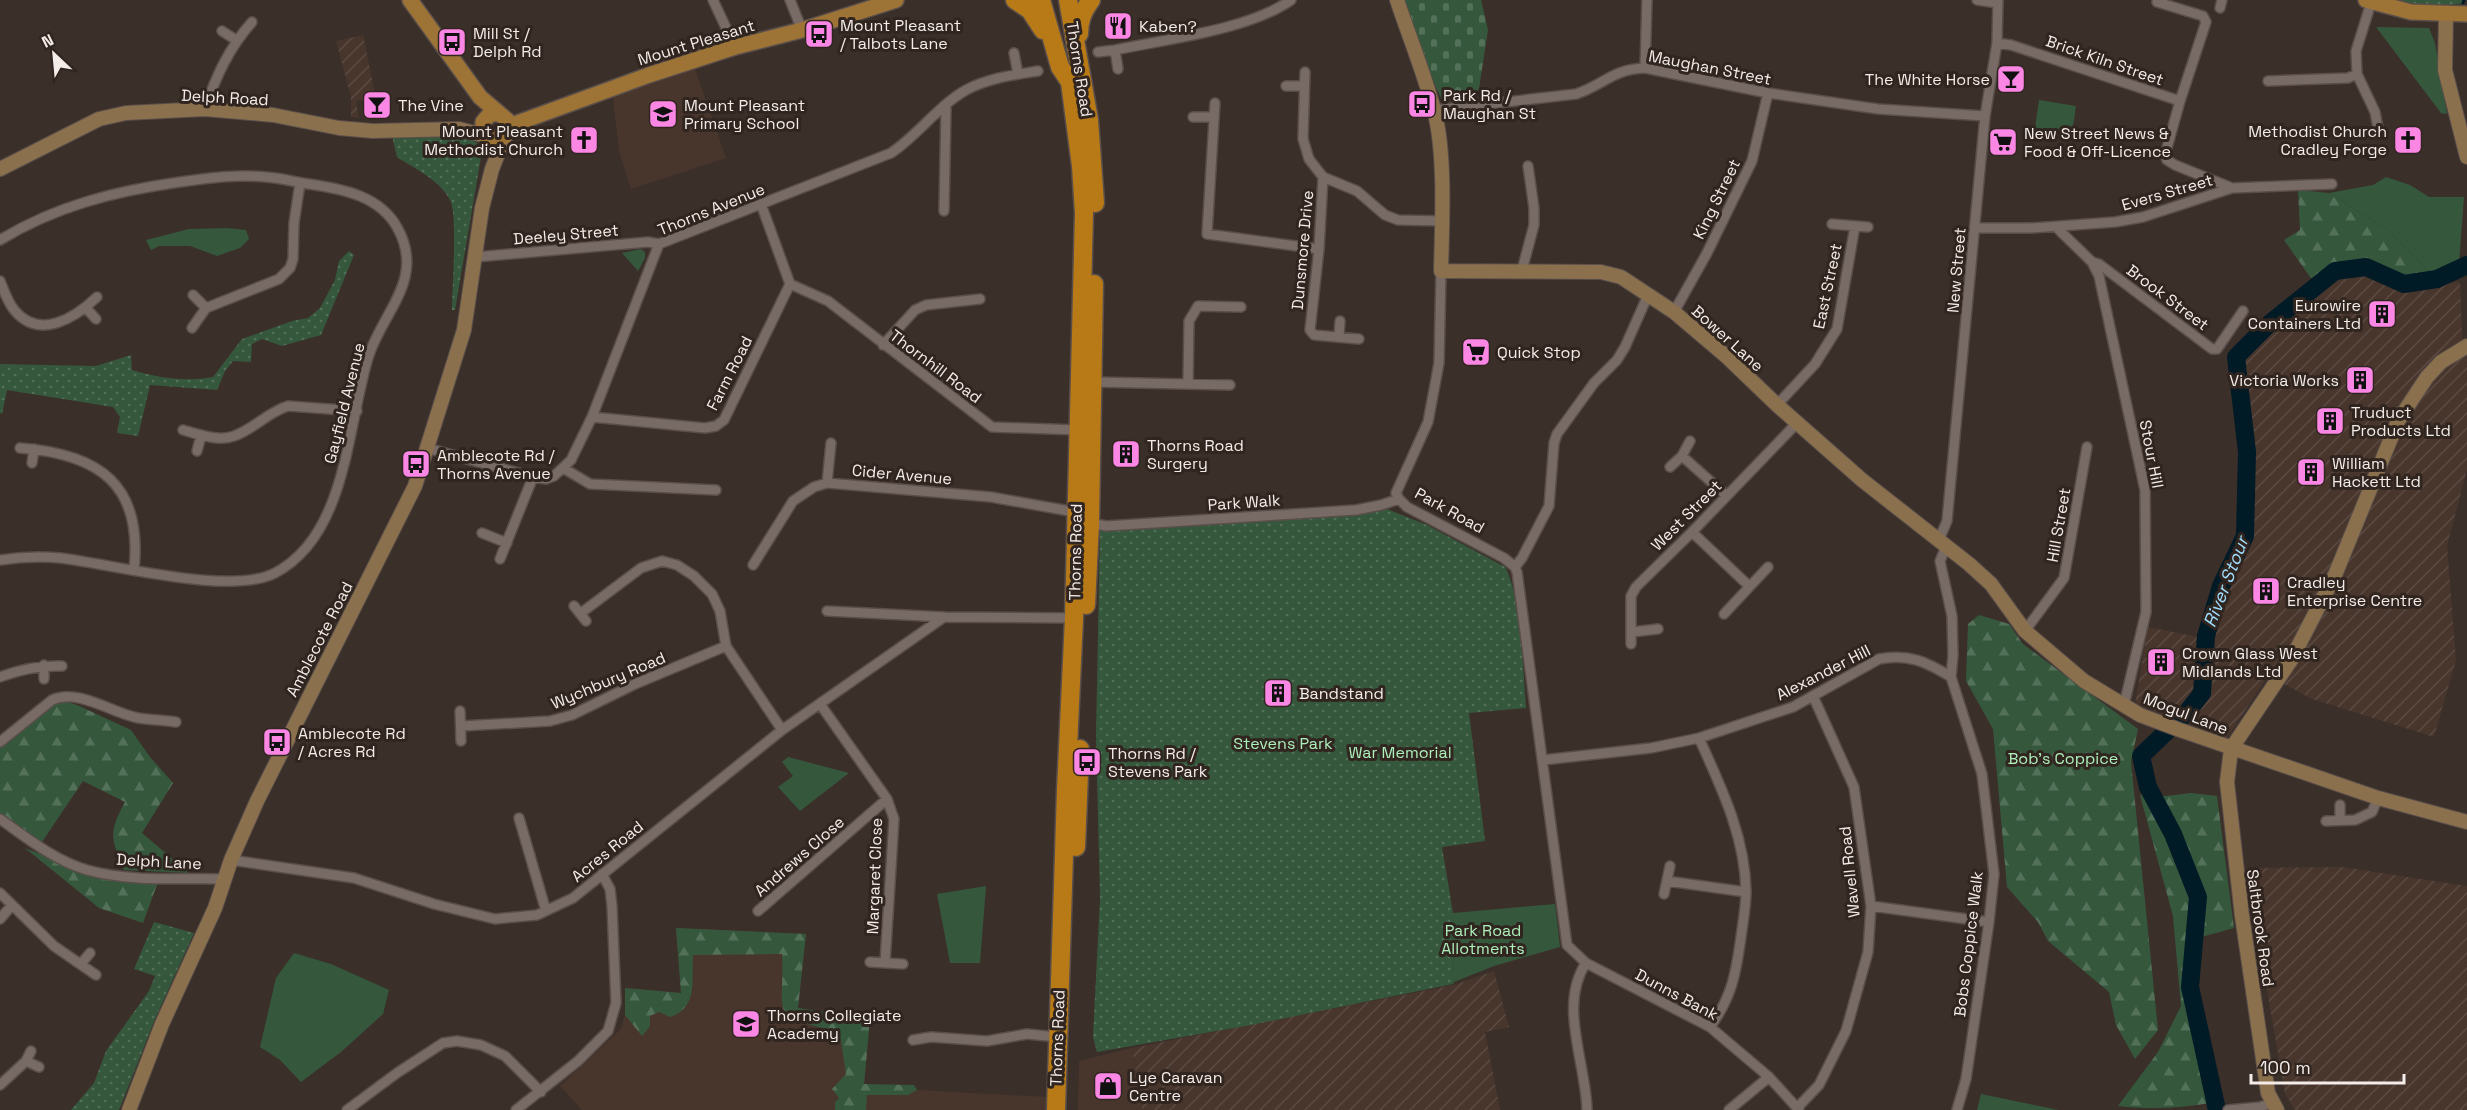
<svg xmlns="http://www.w3.org/2000/svg" width="2467" height="1110" font-family="'Space Grotesk',sans-serif">
  <defs>
    <pattern id="industrial-furrows" width="10" height="10" patternUnits="userSpaceOnUse" patternTransform="scale(1.5)"><rect width="10" height="10" fill="#48362d"/><path d="M-1 1l2-2M0 10L10 0M9 11l2-2" fill="none" stroke="#5a4a41"/></pattern>
    <pattern id="forest-firs" width="22" height="20" patternUnits="userSpaceOnUse" patternTransform="scale(1.5)"><rect width="22" height="20" fill="#35583d"/><path d="M5 1l3.5 6h-7zM16 11l3.5 6h-7z" fill="#537059"/></pattern>
    <pattern id="cemetery-stones" width="16" height="16" patternUnits="userSpaceOnUse" patternTransform="scale(1.5)"><rect width="16" height="16" fill="#35583d"/><path d="M2 7V4a2 2 0 0 1 4 0v3zM10 15v-3a2 2 0 0 1 4 0v3z" fill="#537059"/></pattern>
    <pattern id="park-dots" width="8" height="8" patternUnits="userSpaceOnUse" patternTransform="scale(1.5)"><rect width="8" height="8" fill="#35583d"/><path d="M2 2h.1M6 6h.1" fill="none" stroke="#537059" stroke-width="1.8" stroke-linecap="round"/></pattern>
  </defs>
  <rect width="100%" height="100%" fill="#3b2f2a"/>
  <path fill="#48362d" d="M695 69 726 158 631 189 619 151 613 97Z
    M676 928 806 934 798 1008 870 1019 864 1087 1046 1097V1110H582L560 1086 621 1029 625 1015V988L681 993Z
    M1132 1048 1142 1110H1078L1079 1061Z"/>
  <path fill="url(#industrial-furrows)" d="M363 35 375 94 368 95 370 109 365 110 363 100 356 101 359 118 351 117V97L336 41Z
    M2366 267 2405 284 2460 282 2462 338 2467 347V469L2447 546 2456 660 2434 737 2312 699 2284 684 2300 660 2283 653 2227 738 2135 704 2148 627 2208 639 2220 586 2248 539 2247 451 2238 360 2268 326 2335 271Z
    M2342 867 2467 886V1110H2295L2285 1094 2246 868Z
    M1494 971 1509 1027 1485 1032 1500 1110H1142L1132 1048 1454 985Z"/>
  <path fill="#35583d" d="M2376 27 2429 28 2435 43 2447 114 2441 113Z
    M2039 100 2076 106 2072 134 2035 128Z
    M2386 177 2410 185 2429 197H2464L2459 264 2456 270 2437 279 2388 230 2329 193 2373 185Z
    M227 228 246 230 249 239 240 248 217 256 190 246H159L151 250 146 240 189 229Z
    M641 249 645 252V258L638 271 622 253Z
    M788 757 849 773 800 811 778 787 793 776 782 762Z
    M986 886 980 963H950L937 894Z
    M1555 904 1560 947 1494 966 1454 982 1453 913Z
    M294 953 331 964 389 990 383 1014 341 1052 301 1082 280 1060 260 1047 276 978Z
    M1981 1094 2058 1110H1977Z"/>
  <path fill="url(#forest-firs)" d="M2298 190 2329 193 2388 230 2437 279 2404 284 2366 267 2335 271 2319 284 2310 277 2284 240 2300 230Z
    M1979 615 2009 624 2023 644 2138 729 2131 762 2158 1030 2135 1059 2116 1025 2109 992 2048 941 2038 922 2007 887 1993 729 1966 681 1968 624Z
    M60 700 77 705 131 730 150 757 173 783 142 833 189 873 124 870C111 839 108 833 125 802L83 781 42 842 0 813V747Z
    M2191 793 2217 796 2234 928 2194 939 2190 987 2216 1102C2184 1108 2150 1110 2118 1106L2158 1052 2181 1006 2173 916 2140 795 2167 796Z
    M25 848 94 876 158 882 143 923 99 908Z
    M676 928 806 934 798 1008 870 1019 864 1084 914 1085 917 1090 908 1095H867L866 1110H835V1102L839 1098 832 1089 846 1074 841 1041 836 1031C766 1015 785 1016 782 954L693 955C691 980 699 1007 670 1017L659 1012 650 1016V1026L642 1036 625 1015V988L681 993Z"/>
  <path fill="url(#cemetery-stones)" d="M1405 0H1481L1488 30 1478 95 1447 100 1441 98 1417 46Z"/>
  <path fill="url(#park-dots)" d="M2396 0H2465V3L2425 8Z
    M392 136H467L477 143 481 157 455 310H452C452 291 458 213 450 200 440 180 415 169 397 157Z
    M349 251 354 255 321 335 282 346 262 339 252 344 251 362 233 361 225 371 217 390 150 385 138 436 117 433 120 417 113 407 7 390 2 414 0 413V364L96 366 131 355 132 370C158 378 186 382 213 377L242 339 292 321 308 318 320 308 335 280 339 261Z
    M1387 509 1427 525 1505 567C1520 591 1524 676 1526 708L1469 713 1485 841 1442 847 1453 913 1454 982 1453 984 1251 1025 1097 1052 1093 1037 1100 898 1096 735 1100 531 1353 514Z
    M154 922 194 933 155 1019 119 1110H71L94 1083 106 1051 149 991 155 976 134 969Z"/>
  <g fill="none" stroke-linecap="round" stroke-linejoin="round">
    <path stroke="#001a26" stroke-width="3" d="M2463 3 2464 0"/>
    <path stroke="#001a26" stroke-width="18" d="M2217 1110 2190 987 2198 897 2173 834 2148 787 2141 756 2188 711 2202 693 2206 636 2221 586 2245 536 2247 452 2236 357 2268 325 2335 271 2366 267 2404 284 2437 279 2467 265"/>
    <g stroke="#594e4a" stroke-width="12">
      <path id="street" d="M713 0 735 47
        M790 0 802 30
        M1977 0 1998 3
        M2158 0 2157 2 2203 16 2206 22 2180 101 2165 155 2167 160 2175 165 2232 188
        M2220 8 2222 0
        M222 31 236 40
        M1997 43 2011 45 2180 101
        M1115 50 1118 69
        M1098 52 1115 50C1167 39 1248 30 1291 0
        M1014 53 1018 74
        M1645 68 1647 0
        M1305 72 1303 139 1309 159 1323 177 1357 191 1385 215 1398 220 1443 221
        M2357 74 2375 112 2379 133
        M2268 81 2348 78 2357 74 2356 51 2371 3
        M1286 86H1303
        M1215 103 1207 234 1319 249
        M205 109C216 76 229 48 252 22
        M1435 110 1576 94C1604 85 1612 69 1645 68L1768 93 1878 109 1985 116
        M1193 117H1214
        M1323 177 1319 249 1310 330 1314 335 1359 339
        M761 204 790 284
        M944 211 946 106
        M1832 224 1868 227
        M2056 227 2092 262 2099 276 2145 490 2146 612 2124 705
        M1975 228H2031L2115 222 2143 217 2232 188 2332 184
        M0 240C56 206 115 191 180 182 209 178 237 174 266 177 281 178 295 182 309 184 343 189 381 196 398 229 425 279 383 312 369 355 347 423 348 535 275 573 230 596 112 564 60 558 39 556 20 557 0 560
        M476 257 648 242 659 244
        M2092 262 2099 264 2212 349H2217L2243 311
        M1522 270 1534 225V208L1528 166
        M1441 271 1439 363 1428 422 1396 493 1399 499 1407 507 1504 558 1515 567 1517 572 1567 945 1586 963 1710 1027 1769 1077 1799 1110
        M0 281C4 291 8 303 15 311 40 340 75 318 97 297
        M790 284 828 301 992 427 1078 430
        M193 295 206 308
        M86 308 96 319
        M1674 312 1707 253 1752 161 1768 93
        M192 328 206 308 279 279 290 268 293 259 294 223 300 183
        M1339 337 1340 321
        M883 345 915 310 926 305 980 299
        M1093 382 1230 385
        M1188 384 1189 321 1198 306 1241 307
        M1777 405 1815 364 1837 329 1855 226
        M592 417 705 428 716 426 724 420 790 284
        M183 430C197 434 219 442 234 436 254 429 268 412 288 406L357 411
        M20 448C100 454 143 485 134 570
        M427 448 533 477 546 479 554 476 571 460 592 417 659 244 891 153C918 135 938 106 966 90 988 78 1013 75 1038 71
        M197 451 201 436
        M1682 456 1727 496
        M32 463 34 449
        M1670 467 1682 456 1690 441
        M563 468 590 484 716 490
        M827 483 831 443
        M1090 523 1106 526 1356 510 1381 505 1399 499
        M1692 532 1749 586
        M482 533 507 543
        M1938 542 1947 521 1985 116 1997 43 1998 0
        M1946 547 1940 561 1952 616 1953 655 1951 677 1982 774 1994 874 1989 922 1966 1079 1957 1110
        M500 559 533 477
        M753 565 793 501 814 487 827 483 991 497 1075 512
        M1515 567 1522 558 1549 506 1554 443 1557 434 1594 383 1617 360 1625 347 1648 295
        M574 606 586 621
        M827 611 944 617 1074 618
        M581 613 641 568 662 561 677 565 694 576 712 594 720 611 726 646 782 730
        M1724 614 1768 567
        M2025 631 2064 578 2087 447
        M1632 632 1658 629
        M1631 644V596L1636 587 1692 532 1798 422
        M44 665V679
        M0 677C21 669 39 665 62 666
        M820 704 887 799 894 819 885 963
        M460 711 461 741
        M462 726 550 721 572 715 635 684 726 646
        M1699 738C1721 787 1745 836 1746 891 1746 906 1743 922 1741 937 1736 973 1732 997 1710 1027
        M0 742 52 700C78 688 112 713 138 718 151 720 164 720 176 722
        M1543 760 1651 748 1699 738 1793 707 1879 659C1908 653 1927 662 1951 677
        M2340 805V820
        M519 818 546 911
        M0 819C27 838 54 860 87 870 130 882 179 878 224 879
        M2326 821 2355 820 2372 812 2378 798
        M231 860 354 878 434 904 495 919 537 915 573 898 782 730 944 617
        M1667 881 1746 892
        M0 893 54 946 96 975
        M1664 894 1670 866
        M1871 906 1989 922
        M758 911 887 799
        M0 919 12 905
        M870 962 903 964
        M1586 963C1558 1005 1586 1063 1587 1110
        M81 964 90 953
        M913 1040 931 1037 987 1041 1027 1034 1057 1037
        M26 1061 39 1067
        M0 1085 26 1061 31 1051
        M1797 1108 1819 1085 1846 1031 1868 952 1871 906 1854 787 1813 696
        M347 1110 397 1073 443 1043 457 1041 481 1045 505 1056 541 1092
        M516 1110 578 1061 608 1031 616 1003 612 906 610 889 602 874
        M1729 1110 1769 1077
        M2228 1110 2260 1107 2272 1103"/>
    </g>
    <g stroke="#594e4a" stroke-width="16">
      <path id="secondary" d="M1397 0C1409 36 1424 73 1434 110 1446 154 1442 225 1441 271L1601 272 1621 277 1674 312 1727 357 1777 405 1862 480 1969 564 1991 584 2025 631 2084 681 2140 715 2180 730 2378 798 2467 822
        M2446 15 2445 70 2467 157
        M0 169 99 119 126 113 205 109 273 115 339 128 373 131 459 129 486 136
        M129 1110 162 1024 215 908 231 860 257 801 415 486 464 330 482 208 492 169 505 136
        M2277 1110 2268 1093 2242 916 2227 782 2231 749 2291 660 2335 575 2398 421 2427 377 2441 362 2467 346"/>
    </g>
    <g stroke="#594e4a" stroke-width="18">
      <path id="primary" d="M410 0 480 97 508 121V131L505 136 489 139 483 131V122L489 115 499 113
        M2366 0 2411 12 2467 14
        M509 126 649 75 735 47 802 30 896 0"/>
    </g>
    <g stroke="#594e4a" stroke-width="21">
      <path id="highway" d="M1015 0 1030 10 1043 30
        M1041 0 1060 67 1070 82 1081 166 1084 213 1074 618 1066 790 1056 1110
        M1068 0 1089 120 1095 203
        M1079 34C1079 20 1083 11 1091 0
        M1086 605 1090 523 1094 284
        M1076 847 1080 749"/>
    </g>
    <use href="#street" stroke="#786b65" stroke-width="9"/>
    <use href="#secondary" stroke="#8b704d" stroke-width="14"/>
    <use href="#primary" stroke="#9e7436" stroke-width="15"/>
    <use href="#highway" stroke="#b77a16" stroke-width="18"/>
  </g>
  <defs>
    <g id="restaurant-square" transform="scale(1.5)"><rect x="-9" y="-9" width="18" height="18" rx="4" fill="#fc86e3" stroke="#312520"/><path d="M-5-6h1v4h1v-4h1v4h1v-4h1v5L-1.5 .5V6h-2V.5L-5-1ZM5-6V6H3V1.5H1.5Q1.5-4 5-6Z" fill="#111"/></g>
    <g id="bus-square" transform="scale(1.5)"><rect x="-9" y="-9" width="18" height="18" rx="4" fill="#fc86e3" stroke="#312520"/><path d="M-5-6H5V4H4V6H2V4H-2V6H-4V4H-5ZM-3.5-4V0h7V-4ZM-3.5 1.2v1.5H-2V1.2ZM2 1.2v1.5H3.5V1.2Z" fill="#111"/></g>
    <g id="bar-square" transform="scale(1.5)"><rect x="-9" y="-9" width="18" height="18" rx="4" fill="#fc86e3" stroke="#312520"/><path d="M-6-5H6L.8 .8V4.5H3.5V6h-7V4.5H-.8V.8Z" fill="#111"/></g>
    <g id="school-square" transform="scale(1.5)"><rect x="-9" y="-9" width="18" height="18" rx="4" fill="#fc86e3" stroke="#312520"/><path d="M0-5L7-2L0 1L-7-2ZM-4 1L0 2.5L4 1V4Q0 6-4 4Z" fill="#111"/></g>
    <g id="church-square" transform="scale(1.5)"><rect x="-9" y="-9" width="18" height="18" rx="4" fill="#fc86e3" stroke="#312520"/><path d="M-1.2-6h2.4v3.5h3.3v2.4h-3.3V6h-2.4V-.1h-3.3v-2.4h3.3Z" fill="#111"/></g>
    <g id="supermarket-square" transform="scale(1.5)"><rect x="-9" y="-9" width="18" height="18" rx="4" fill="#fc86e3" stroke="#312520"/><path d="M-6-5.5h2.5l.6 2H6L4.5 2H-2.5L-4.4-4H-6ZM-1.5 3.2a1.3 1.3 0 1 0 .1 0ZM3 3.2a1.3 1.3 0 1 0 .1 0Z" fill="#111"/></g>
    <g id="building-square" transform="scale(1.5)"><rect x="-9" y="-9" width="18" height="18" rx="4" fill="#fc86e3" stroke="#312520"/><path d="M-4-6H4V6H1V3H-1V6H-4ZM-2.5-4.3h1.7v1.8h-1.7ZM.8-4.3h1.7v1.8H.8ZM-2.5-1h1.7V.8h-1.7ZM.8-1h1.7V.8H.8Z" fill="#111"/></g>
    <g id="shop-square" transform="scale(1.5)"><rect x="-9" y="-9" width="18" height="18" rx="4" fill="#fc86e3" stroke="#312520"/><path d="M-5-2.5h2.3a2.7 3.5 0 0 1 5.4 0H5L5.5 6h-11ZM-1.5-2.5h3a1.5 2.3 0 0 0-3 0Z" fill="#111"/></g>
  </defs>
  <g fill-rule="evenodd">
    <use href="#restaurant-square" x="1118" y="26"/>
    <use href="#bus-square" x="819" y="34"/>
    <use href="#bus-square" x="452" y="42"/>
    <use href="#bar-square" x="2011" y="79"/>
    <use href="#bus-square" x="1422" y="104"/>
    <use href="#bar-square" x="377" y="105"/>
    <use href="#school-square" x="663" y="114"/>
    <use href="#church-square" x="584" y="140"/>
    <use href="#church-square" x="2408" y="140"/>
    <use href="#supermarket-square" x="2003" y="142"/>
    <use href="#building-square" x="2382" y="314"/>
    <use href="#supermarket-square" x="1476" y="352"/>
    <use href="#building-square" x="2360" y="380"/>
    <use href="#building-square" x="2330" y="421"/>
    <use href="#building-square" x="1126" y="454"/>
    <use href="#bus-square" x="416" y="464"/>
    <use href="#building-square" x="2311" y="472"/>
    <use href="#building-square" x="2266" y="591"/>
    <use href="#building-square" x="2161" y="662"/>
    <use href="#building-square" x="1278" y="693"/>
    <use href="#bus-square" x="277" y="742"/>
    <use href="#bus-square" x="1087" y="762"/>
    <use href="#school-square" x="746" y="1024"/>
    <use href="#shop-square" x="1108" y="1086"/>
  </g>
  <g text-anchor="middle" stroke-width="6" stroke-linejoin="round" paint-order="stroke">
    <g font-size="16" fill="#f4ece8" stroke="#312520" text-anchor="start">
      <text x="840" y="31">Mount Pleasant<tspan x="840" dy="18">/ Talbots Lane</tspan></text>
      <text x="1139" y="32">Kaben?</text>
      <text x="473" y="39">Mill St /<tspan x="473" dy="18">Delph Rd</tspan></text>
      <text x="1990" y="85" text-anchor="end">The White Horse</text>
      <text x="1443" y="101">Park Rd /<tspan x="1443" dy="18">Maughan St</tspan></text>
      <text x="398" y="111">The Vine</text>
      <text x="684" y="111">Mount Pleasant<tspan x="684" dy="18">Primary School</tspan></text>
      <text x="563" y="137" text-anchor="end">Mount Pleasant<tspan x="563" dy="18">Methodist Church</tspan></text>
      <text x="2387" y="137" text-anchor="end">Methodist Church<tspan x="2387" dy="18">Cradley Forge</tspan></text>
      <text x="2024" y="139">New Street News &amp;<tspan x="2024" dy="18">Food &amp; Off-Licence</tspan></text>
      <text x="2361" y="311" text-anchor="end">Eurowire<tspan x="2361" dy="18">Containers Ltd</tspan></text>
      <text x="1497" y="358">Quick Stop</text>
      <text x="2339" y="386" text-anchor="end">Victoria Works</text>
      <text x="2351" y="418">Truduct<tspan x="2351" dy="18">Products Ltd</tspan></text>
      <text x="1147" y="451">Thorns Road<tspan x="1147" dy="18">Surgery</tspan></text>
      <text x="437" y="461">Amblecote Rd /<tspan x="437" dy="18">Thorns Avenue</tspan></text>
      <text x="2332" y="469">William<tspan x="2332" dy="18">Hackett Ltd</tspan></text>
      <text x="2287" y="588">Cradley<tspan x="2287" dy="18">Enterprise Centre</tspan></text>
      <text x="2182" y="659">Crown Glass West<tspan x="2182" dy="18">Midlands Ltd</tspan></text>
      <text x="1299" y="699">Bandstand</text>
      <text x="298" y="739">Amblecote Rd<tspan x="298" dy="18">/ Acres Rd</tspan></text>
      <text x="1108" y="759">Thorns Rd /<tspan x="1108" dy="18">Stevens Park</tspan></text>
      <text x="767" y="1021">Thorns Collegiate<tspan x="767" dy="18">Academy</tspan></text>
      <text x="1129" y="1083">Lye Caravan<tspan x="1129" dy="18">Centre</tspan></text>
    </g>
    <g font-size="16" fill="#f4ece8" stroke="#312520">
      <text transform="translate(696 42) rotate(-17)" y="6">Mount Pleasant</text>
      <text transform="translate(2105 60) rotate(19)" y="6">Brick Kiln Street</text>
      <text transform="translate(1710 67) rotate(11)" y="6">Maughan Street</text>
      <text transform="translate(1080 69) rotate(81)" y="6">Thorns Road</text>
      <text transform="translate(225 97) rotate(3)" y="6">Delph Road</text>
      <text transform="translate(2167 192) rotate(-16)" y="6">Evers Street</text>
      <text transform="translate(1716 199) rotate(-64)" y="6">King Street</text>
      <text transform="translate(711 209) rotate(-22)" y="6">Thorns Avenue</text>
      <text transform="translate(566 234) rotate(-5)" y="6">Deeley Street</text>
      <text transform="translate(1302 250) rotate(-85)" y="6">Dunsmore Drive</text>
      <text transform="translate(1956 270) rotate(-85)" y="6">New Street</text>
      <text transform="translate(1827 286) rotate(-78)" y="6">East Street</text>
      <text transform="translate(2168 297) rotate(37)" y="6">Brook Street</text>
      <text transform="translate(1728 338) rotate(42)" y="6">Bower Lane</text>
      <text transform="translate(936 366) rotate(37)" y="6">Thornhill Road</text>
      <text transform="translate(729 373) rotate(-63)" y="6">Farm Road</text>
      <text transform="translate(344 403) rotate(-76)" y="6">Gayfield Avenue</text>
      <text transform="translate(2152 454) rotate(79)" y="6">Stour Hill</text>
      <text transform="translate(902 474) rotate(5)" y="6">Cider Avenue</text>
      <text transform="translate(1244 502) rotate(-4)" y="6">Park Walk</text>
      <text transform="translate(1450 510) rotate(29)" y="6">Park Road</text>
      <text transform="translate(1686 515) rotate(-45)" y="6">West Street</text>
      <text transform="translate(2058 525) rotate(-80)" y="6">Hill Street</text>
      <text transform="translate(1075 552) rotate(-89)" y="6">Thorns Road</text>
      <text transform="translate(319 639) rotate(-63)" y="6">Amblecote Road</text>
      <text transform="translate(1823 672) rotate(-27)" y="6">Alexander Hill</text>
      <text transform="translate(608 680) rotate(-23)" y="6">Wychbury Road</text>
      <text transform="translate(2186 713) rotate(21)" y="6">Mogul Lane</text>
      <text transform="translate(607 851) rotate(-39)" y="6">Acres Road</text>
      <text transform="translate(799 856) rotate(-41)" y="6">Andrews Close</text>
      <text transform="translate(159 861) rotate(3)" y="6">Delph Lane</text>
      <text transform="translate(1849 872) rotate(-96)" y="6">Wavell Road</text>
      <text transform="translate(874 876) rotate(-88)" y="6">Margaret Close</text>
      <text transform="translate(2261 928) rotate(82)" y="6">Saltbrook Road</text>
      <text transform="translate(1968 944) rotate(-83)" y="6">Bobs Coppice Walk</text>
      <text transform="translate(1677 994) rotate(28)" y="6">Dunns Bank</text>
      <text transform="translate(1057 1038) rotate(-88)" y="6">Thorns Road</text>
    </g>
    <g font-size="16" fill="#adefba" stroke="#312520">
      <text x="1283" y="749">Stevens Park</text>
      <text x="1400" y="758">War Memorial</text>
      <text x="2063" y="764">Bob's Coppice</text>
      <text x="1483" y="936">Park Road<tspan x="1483" dy="18">Allotments</tspan></text>
    </g>
    <g font-size="18" font-style="italic" fill="#9fdeff" stroke="#312520">
      <text transform="translate(2226 582) rotate(-69)" y="6">River Stour</text>
    </g>
  </g>
  <g transform="translate(54 54) rotate(334)" stroke="#312520" stroke-width="4.5" paint-order="stroke">
  <path d="M0-4.5L10 22L0 15L-10 22Z" fill="#f4ece8"/>
  <text y="-9" font-size="16" font-weight="bold" text-anchor="middle" fill="#f4ece8">N</text>
  </g>
  <path d="M2251 1074v9h153v-9" fill="none" stroke="#f4ece8" stroke-width="3"/>
  <text x="2260" y="1074" font-size="18" fill="#f4ece8" stroke="#312520" stroke-width="4.5" paint-order="stroke">100 m</text>
</svg>
